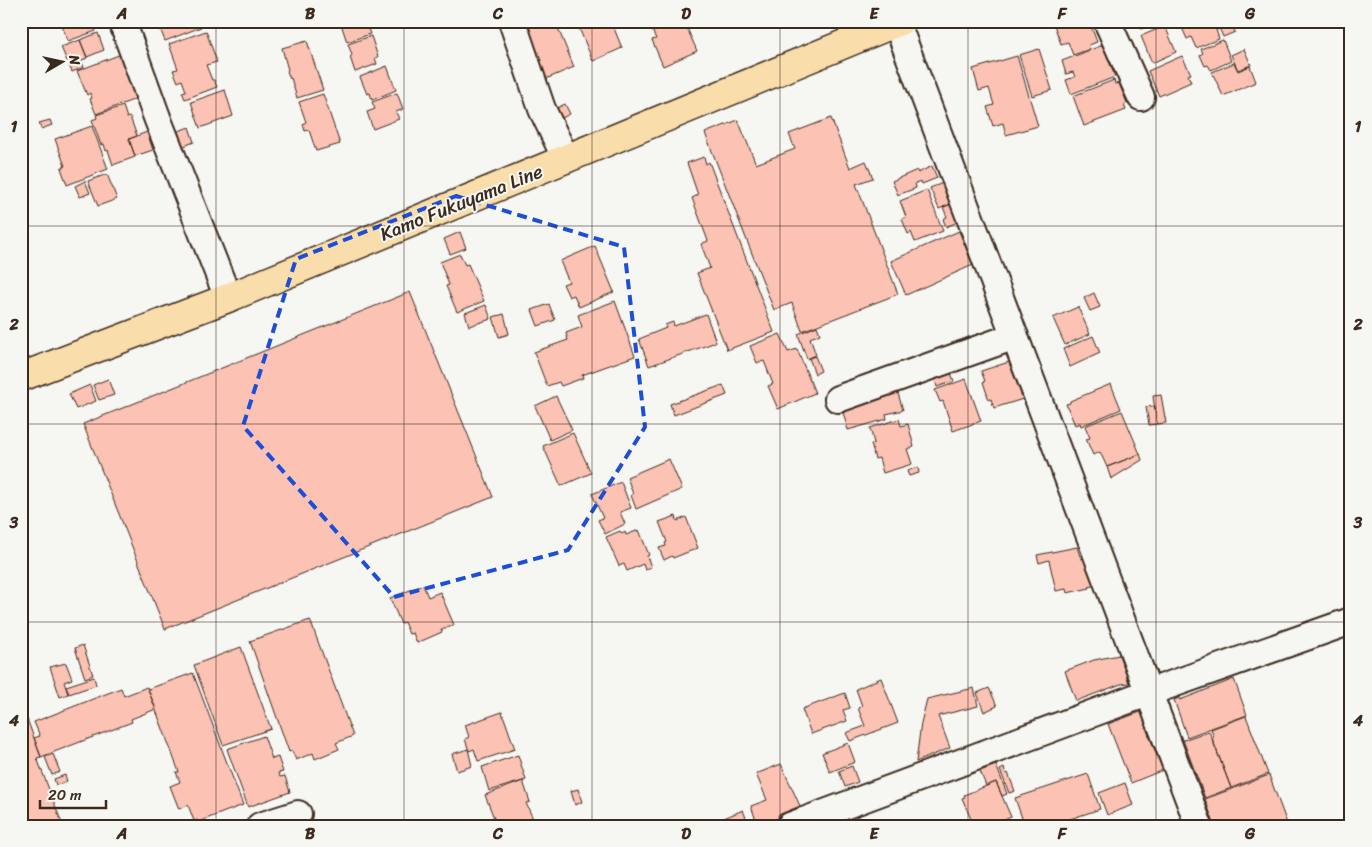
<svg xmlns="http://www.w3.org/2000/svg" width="1372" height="847" font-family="Sriracha,sans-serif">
  <rect width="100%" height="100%" fill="#f6f6f2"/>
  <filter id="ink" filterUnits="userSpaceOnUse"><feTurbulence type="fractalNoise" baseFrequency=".02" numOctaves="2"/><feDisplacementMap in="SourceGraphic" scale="10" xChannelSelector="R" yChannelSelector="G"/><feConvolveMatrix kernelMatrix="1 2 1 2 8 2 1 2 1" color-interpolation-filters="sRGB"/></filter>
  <g filter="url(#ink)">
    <path fill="#fcc2b4" stroke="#3b2a1e" d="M60 21H93L96 31 68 41Z
      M157 21H199L201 27 165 41Z
      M340 21H373L374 24 367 26 370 34 347 42Z
      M522 21H555L574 67 546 79Z
      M576 21H611L622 48 593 61Z
      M648 21H684L697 51 663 66 652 40 656 39Z
      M1064 21H1089L1097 42 1089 45 1090 49 1073 55 1068 42 1061 44 1054 25Z
      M1138 21H1161L1141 29Z
      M1179 21H1216L1219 29 1216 30 1219 39 1196 48 1191 37 1187 39Z
      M1220 21H1230L1235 32 1223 37 1217 23Z
      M1165 26 1176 52 1152 63 1141 36Z
      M206 31 217 62 206 65 212 80H214L217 87 185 99 182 92 186 91 182 80 178 82 173 70 178 69 169 44Z
      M98 33 104 50 87 57 80 40Z
      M371 36 378 57 375 58 377 64 355 72 350 57 352 55 348 44Z
      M80 40 87 58 69 66 61 47Z
      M1223 40 1231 61 1211 70 1208 65 1205 66 1200 55 1203 53 1201 49Z
      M307 41 323 90 297 98 291 78 290 79 287 71 288 70 282 48Z
      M1103 45 1115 77 1071 94 1066 80 1075 77 1073 72 1066 74 1062 61Z
      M1039 49 1052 90 1032 96 1019 55Z
      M1244 49 1251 65 1238 70 1231 55Z
      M124 53 141 97 96 114 90 99 92 98 90 93 87 95 77 71Z
      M1017 56 1038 126 1006 135 1003 123 993 126 987 107 994 105 989 88 979 91 973 69Z
      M1182 56 1191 74 1188 75 1191 82 1159 96 1148 71Z
      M81 61 84 67 72 72 69 65Z
      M1234 63 1238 71 1250 66 1256 82 1223 96 1212 72Z
      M387 66 396 90 372 100 370 93 367 94 360 77Z
      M1114 80 1115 84 1119 83 1127 103 1124 105 1126 110 1084 126 1073 96Z
      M225 90 233 116 200 128 191 102Z
      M397 93 403 109 396 112 399 119 373 129 367 112 375 109 372 102Z
      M323 94 340 144 316 151 309 130 305 131 303 124 306 122 299 102Z
      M565 104 570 114 560 119 555 109Z
      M123 106 127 118 130 117 137 136 129 139 135 157 113 165 108 150 106 151 104 144 101 145 92 120 97 118 96 115Z
      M831 118 850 168 866 161 873 178 856 184 898 294 802 331 792 303 774 310 705 133 738 120 756 164 795 149 789 134Z
      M50 120 52 125 41 129 39 123Z
      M92 126 108 169 67 185 61 168 65 166 55 139Z
      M189 127 194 142 179 148 173 133Z
      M147 132 153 150 135 156 129 139Z
      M704 157 706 164 709 162 774 332 727 350 697 273 710 268 701 244 708 241 692 198 698 195 687 163Z
      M932 166 937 178 922 184 921 181 915 183 916 188 898 195 892 181 917 170 918 173Z
      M107 174 117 199 98 206 88 181Z
      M85 181 90 193 80 197 75 186Z
      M943 183 951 204 939 209 930 188Z
      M927 190 943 231 915 242 911 232 908 234 902 219 906 217 900 201Z
      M954 203 962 220 946 227 943 219 947 217 943 207Z
      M959 231 973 265 906 295 891 261Z
      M460 232 466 248 450 254 444 239Z
      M595 246 614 292 579 307 574 295 569 297 563 284 569 282 560 261Z
      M460 254 465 265 468 264 484 301 457 312 446 286 449 285 440 262Z
      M410 292 493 497 165 629 83 424Z
      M1094 293 1100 307 1090 311 1084 298Z
      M615 301 635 356 582 375 583 378 561 386 559 382 547 386 534 352 568 340 566 333 582 327 578 315Z
      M549 304 555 320 538 326 532 310Z
      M486 305 491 319 469 326 465 313Z
      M1078 307 1090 334 1065 345 1053 318Z
      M504 314 509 334 499 337 493 317Z
      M706 314 716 342 649 366 639 339 666 328 665 325 673 322 674 326Z
      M817 326 820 334 810 338 816 355 807 359 798 334Z
      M780 334 788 352 797 349 815 393 778 409 768 386 773 384 764 361 757 363 750 346Z
      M1093 336 1100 353 1070 367 1063 349Z
      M815 356 821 371 815 374 809 358Z
      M1009 362 1023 399 994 408 991 399 989 400 983 382 985 381 981 371Z
      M949 368 954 381 937 387 933 373Z
      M108 379 114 395 99 400 93 385Z
      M966 379 981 421 953 431 943 401 940 402 935 390Z
      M1111 384 1121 409 1081 426 1080 423 1075 425 1066 404 1070 403V401Z
      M90 385 96 401 76 409 69 394Z
      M723 385 727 395 674 415 670 404Z
      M896 387 903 410 886 414 887 419 848 430 841 405Z
      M1161 395 1166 423 1157 424 1153 396Z
      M556 396 572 430 550 440 535 406Z
      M1155 406 1157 424 1149 425 1146 407Z
      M1122 411 1140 454 1107 467 1100 452 1093 455 1086 439 1090 438 1085 426Z
      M899 419 901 426 908 424 914 447 907 449 912 464 883 473 879 458 875 459 871 444 874 443 870 428Z
      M573 433 591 473 561 486 543 446Z
      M1140 454 1142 460 1111 479 1107 467Z
      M669 459 682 489 636 509 631 495 633 494 627 477Z
      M918 467 919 473 909 476 907 471Z
      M621 482 631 508 620 512 625 524 605 534 598 520 603 518 592 494Z
      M676 516 677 521 686 517 698 548 673 558 672 556 664 560 659 548 666 546 665 543 667 542 659 522Z
      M639 530 649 555 647 556 651 567 645 570 643 564 627 571 624 564 619 566 606 537 620 531 622 534 625 532 626 535Z
      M1077 547 1081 559 1087 557 1096 585 1089 587 1090 588 1067 593 1066 589 1056 591 1049 560 1039 563 1037 555Z
      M423 585 428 597 440 592 454 625 441 630 442 632 417 643 413 633 409 634 404 622 401 624 390 598Z
      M310 620 353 736 336 743 339 749 315 759 313 753 296 760 292 751 289 752 250 641Z
      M83 645 93 675 85 678 75 648Z
      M241 647 271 729 223 745 194 665Z
      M1119 655 1129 683 1121 684 1076 701 1065 671 1094 660Z
      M66 663 72 679 64 682 68 694 60 697 50 667Z
      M193 673 243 805 198 822 197 820 194 821 188 805 179 809 170 786 180 782 176 772H179L148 689Z
      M94 677 96 685 69 694 66 686Z
      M881 678 898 723 850 741 846 733 865 726 858 708 862 706 856 689Z
      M1234 679 1247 715 1187 737 1174 700 1179 698 1180 700Z
      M147 687 156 709 131 719 132 722 41 757 34 738 40 736 34 722 121 688 124 696Z
      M974 688 978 706 938 716 950 748 916 762 921 723 927 699Z
      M989 688 997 706 984 712 977 693Z
      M845 693 850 708 843 710 847 721 811 734 802 709Z
      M1143 711 1149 727 1146 728 1163 770 1131 783 1108 724Z
      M502 712 515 749 478 761 474 749 469 751 465 739 469 737 465 725Z
      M1246 716 1268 774 1231 788 1212 738 1214 737 1211 729Z
      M27 719 41 757 37 758 63 826H21V722Z
      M1209 731 1231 788 1205 798 1183 740Z
      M264 736 272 759 278 757 283 772 278 773 280 777 285 776 290 792 248 807 227 749Z
      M848 743 855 762 830 772 822 753Z
      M468 749 472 766 457 771 452 754Z
      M53 754 60 772 52 775 45 757Z
      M518 755 526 780 489 791 482 767Z
      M781 764 800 806 778 815 779 818 758 826 751 806 767 800 756 774Z
      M996 765 1007 794 1002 796 996 782 986 786 980 771Z
      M852 766 858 782 845 787 839 771Z
      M1004 768 1006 774 1008 773 1015 791 1009 793 1000 770Z
      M1088 774 1100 809 1049 826H1030L1028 819 1023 821 1015 798Z
      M65 775 67 781 56 785 54 779Z
      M1269 775 1288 826H1215L1205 799Z
      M523 781 530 802 526 803 533 819 514 826H497L485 795Z
      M996 782 1011 817 990 826H974L962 798 965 797 964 795Z
      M1125 783 1133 805 1107 815 1099 793Z
      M578 789 582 802 575 805 571 791Z
      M743 810 749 826H727L724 818Z"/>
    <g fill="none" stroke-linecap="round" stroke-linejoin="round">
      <g stroke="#3b2a1e" stroke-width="30">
        <path id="minor" d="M122 21 158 120 228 298
          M512 21 542 109 566 159
          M896 21 1199 826
          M1107 21 1141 97
          M838 399 1015 336
          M260 826 298 814
          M790 826 1150 692 1351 621"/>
      </g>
      <g stroke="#3b2a1e" stroke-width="31">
        <path id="major" d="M21 377 228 298 900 21"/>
      </g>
      <use href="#minor" stroke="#f6f6f2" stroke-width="26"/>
      <use href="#major" stroke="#f9deab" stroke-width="28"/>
    </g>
  </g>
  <path fill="none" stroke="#1d4ed8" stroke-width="4" stroke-dasharray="10 6" stroke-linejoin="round" d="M456 196 624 247 645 427 568 550 394 597 243 426 296 259Z"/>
  <path fill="none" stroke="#3b2a1e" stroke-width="1" stroke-opacity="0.55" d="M216 21V826M404 21V826M592 21V826M780 21V826M968 21V826M1156 21V826M21 226H1351M21 424H1351M21 622H1351"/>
  <g text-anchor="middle" stroke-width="4" stroke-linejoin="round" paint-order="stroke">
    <g font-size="19" fill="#3b2a1e" stroke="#f6f6f2">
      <text transform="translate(461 202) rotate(-22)" y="7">Kamo Fukuyama Line</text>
    </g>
  </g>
  <rect width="1372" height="847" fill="none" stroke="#f6f6f2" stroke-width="55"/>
  <g transform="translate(62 62) rotate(81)" stroke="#f6f6f2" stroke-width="4" paint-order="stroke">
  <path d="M0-4L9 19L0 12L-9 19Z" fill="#3b2a1e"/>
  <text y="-8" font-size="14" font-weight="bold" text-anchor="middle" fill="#3b2a1e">N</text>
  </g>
  <path d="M40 800v8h66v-8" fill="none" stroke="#3b2a1e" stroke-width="2.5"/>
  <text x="48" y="800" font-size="15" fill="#3b2a1e" stroke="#f6f6f2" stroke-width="4" paint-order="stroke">20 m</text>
  <rect x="28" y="28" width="1316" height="792" fill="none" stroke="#3b2a1e" stroke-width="2"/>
  <g font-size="16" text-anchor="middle" font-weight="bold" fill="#3b2a1e">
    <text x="122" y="19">A</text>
    <text x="310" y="19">B</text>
    <text x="498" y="19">C</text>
    <text x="686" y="19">D</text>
    <text x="874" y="19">E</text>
    <text x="1062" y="19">F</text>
    <text x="1250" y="19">G</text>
    <text x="14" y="132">1</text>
    <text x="1358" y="132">1</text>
    <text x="14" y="330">2</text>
    <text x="1358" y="330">2</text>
    <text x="14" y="528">3</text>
    <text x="1358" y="528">3</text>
    <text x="14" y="726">4</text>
    <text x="1358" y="726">4</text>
    <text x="122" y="839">A</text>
    <text x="310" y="839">B</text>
    <text x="498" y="839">C</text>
    <text x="686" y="839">D</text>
    <text x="874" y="839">E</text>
    <text x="1062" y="839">F</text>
    <text x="1250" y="839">G</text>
  </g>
</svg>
